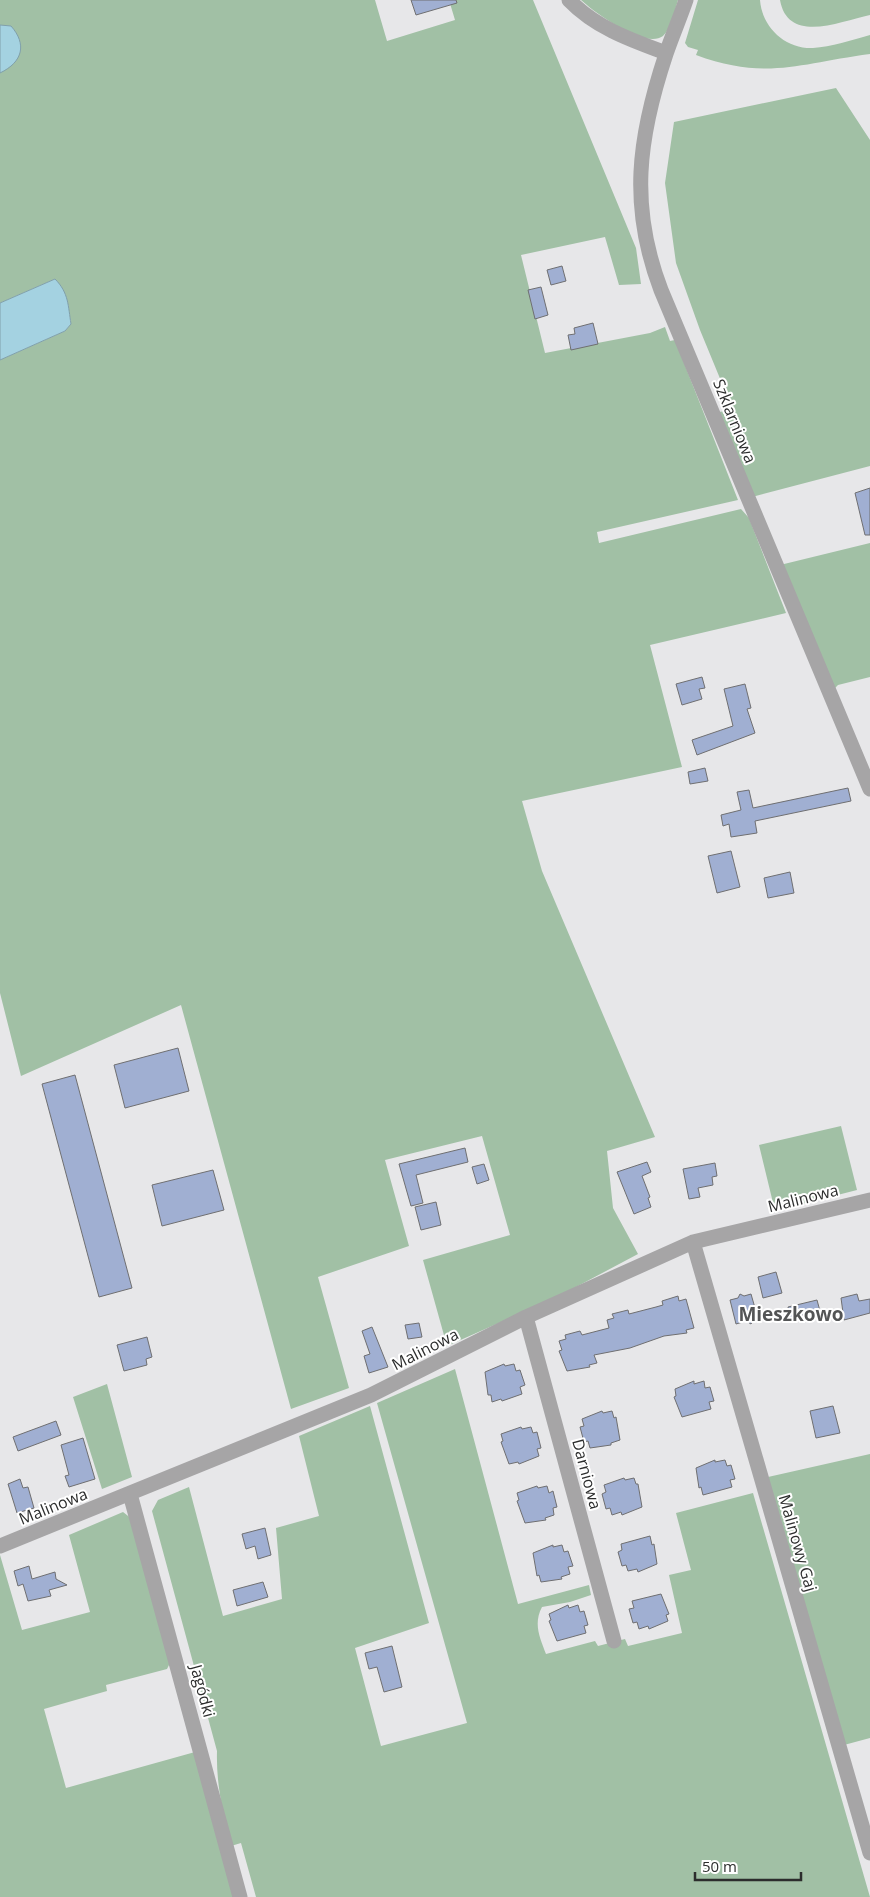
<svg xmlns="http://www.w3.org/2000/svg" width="870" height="1897" font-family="'Open Sans',sans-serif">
  <rect width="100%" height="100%" fill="#e7e7e9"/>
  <path fill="#a1c0a5" d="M0 0H375L387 41 455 20 449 0H533L636 248 641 284 619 285 605 237 521 255 545 353 650 333 665 327 670 341 675 340 738 500 597 532 599 543 741 509 749 518 786 613 650 645 682 767 522 801 542 871 655 1137 607 1151 613 1208 638 1254 559 1296 447 1346 423 1260 510 1235 482 1136 385 1160 409 1246 318 1277 349 1388 291 1409 181 1005 21 1076 0 993V360L65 331 71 324 69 312 55 279 0 303Z
    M581 0H678C675 10 671 29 663 36 645 50 594 12 581 0Z
    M698 0H760C762 27 785 49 813 48 831 47 852 40 870 35V54C801 63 766 81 696 55L698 50 688 47 685 43Z
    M780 0H870V15C841 21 788 45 780 0Z
    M836 88 870 140V466L752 497 719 412 733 410 700 330 676 263 665 183 674 122Z
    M870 543V677L838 685 833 690 780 565Z
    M841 1126 857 1190 775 1211 759 1145Z
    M455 1369 518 1604 589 1585 591 1595 570 1602 542 1607C533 1624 540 1638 546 1654L595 1641 598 1646 625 1639 628 1646 682 1633 669 1575 691 1570 676 1513 753 1493 870 1897H256L241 1843 231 1846C223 1814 216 1784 217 1751L152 1511 158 1500 189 1487 223 1616 282 1599 276 1528 319 1516 299 1436 370 1406 429 1623 355 1648 381 1746 467 1723 377 1403Z
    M107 1384 132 1477 102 1489 73 1397Z
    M870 1454V1738L844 1745 768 1477Z
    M123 1512 132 1519 171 1661 167 1669 106 1685 107 1691 44 1709 66 1788 195 1752 235 1897H0V1555L22 1630 90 1612 69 1535Z"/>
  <path fill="#a4d2e1" stroke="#80a0ab" d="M0 25 11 26C27 44 23 62 0 73Z
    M55 279C69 293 68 306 71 324L65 331 0 360V303Z"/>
  <path fill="#a0afd2" stroke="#6f6f71" d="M411 0H456L457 3 416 15Z
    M562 266 566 281 551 285 547 270Z
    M541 287 548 315 535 319 528 290Z
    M593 323 598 344 571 350 568 335 575 334 574 328Z
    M870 488V535H865L855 493Z
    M702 677 705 688 699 689 702 699 682 705 676 684Z
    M745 684 751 708 747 709 755 733 697 755 692 740 733 726 724 689Z
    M705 768 708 781 690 784 688 772Z
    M848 788 851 801 755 821 757 833 731 837 729 824 723 826 721 815 741 810 737 792 749 790 753 808Z
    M731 851 740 887 717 893 708 856Z
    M790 872 794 893 768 898 764 878Z
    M178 1048 189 1091 125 1108 114 1065Z
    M75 1075 132 1288 99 1297 42 1084Z
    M465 1148 468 1162 416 1175 423 1203 411 1206 399 1164Z
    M647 1162 651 1172 642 1176 650 1197 648 1198 651 1207 634 1214 617 1172Z
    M715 1163 717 1176 712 1177 713 1185 698 1188 700 1197 689 1199 683 1169Z
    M484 1164 489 1180 477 1184 472 1167Z
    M213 1170 224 1210 162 1226 152 1185Z
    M436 1202 441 1225 421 1230 415 1207Z
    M776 1272 782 1293 763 1298 758 1277Z
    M740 1294 744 1296 751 1294 757 1315 751 1324 746 1321 736 1324 730 1300 738 1298Z
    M857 1294 859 1301 870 1299V1313L844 1320 841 1298Z
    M678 1296 679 1301 686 1299 694 1328 686 1330 687 1333 664 1336 630 1348 594 1355 597 1363 589 1365 590 1367 567 1371 559 1351 562 1350 559 1341 566 1339 565 1335 580 1331 582 1335 609 1328 607 1320 614 1318 612 1314 628 1310 629 1314 656 1307 663 1305 662 1301Z
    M817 1300 820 1311 790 1318 788 1307Z
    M419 1323 422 1337 408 1339 405 1325Z
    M372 1327 388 1367 369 1373 364 1356 370 1354 362 1331Z
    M147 1337 152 1357 146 1359 147 1365 124 1371 117 1345Z
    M504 1364 505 1366 514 1364 516 1371 520 1370 525 1385 520 1387 522 1394 502 1401 501 1399 492 1402 491 1395H488L485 1372Z
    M694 1381V1384L704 1381 705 1388 710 1387 714 1401 709 1402 711 1409 682 1417 674 1397 676 1396 675 1389Z
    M833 1406 840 1433 816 1438 810 1411Z
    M602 1411 603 1413 612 1411 614 1418 616 1417 620 1440 611 1443V1445L590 1448 588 1441 584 1442 580 1427 584 1426 582 1419Z
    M56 1421 61 1435 18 1451 13 1437Z
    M521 1427 522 1429 531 1427 533 1433 537 1432 541 1448 537 1449 539 1456 519 1464 518 1462 509 1464 501 1442 503 1441 501 1434Z
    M83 1438 95 1479 69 1487 65 1476 69 1475 61 1445Z
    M715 1460V1462L725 1460 727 1466 731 1465 735 1479 730 1480 732 1487 703 1495 701 1487 699 1488 696 1468Z
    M624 1478 625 1480 634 1478 636 1484H638L642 1507 622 1515 621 1512 612 1515 610 1508 606 1509 602 1494 606 1492 604 1485Z
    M20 1479 23 1488 28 1487 34 1508 17 1513 8 1484Z
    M537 1486 538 1488 547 1486 549 1493 553 1491 557 1507 553 1508 554 1515 545 1518 546 1520 525 1523 517 1501 519 1500 517 1493Z
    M265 1528 271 1555 258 1559 255 1546 246 1549 242 1534Z
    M650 1536 652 1545 654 1544 657 1564 638 1572 637 1569 628 1571 626 1565 622 1566 618 1552 622 1550 621 1544Z
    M553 1545V1547L562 1545 564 1552 568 1551 573 1566 568 1567 570 1574 561 1577 562 1579 541 1582 539 1575 537 1576 533 1553Z
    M29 1566 32 1579 55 1572 56 1579 67 1585 49 1590 51 1596 28 1601 23 1584 18 1586 14 1571Z
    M263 1582 268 1597 237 1606 233 1590Z
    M661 1594 669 1614 666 1615 668 1621 649 1629 648 1626 639 1629 637 1622 633 1623 629 1609 634 1608 632 1601Z
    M568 1605 569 1608 578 1605 580 1612 584 1611 588 1625 584 1626 586 1633 557 1641 549 1621 551 1620 549 1614Z
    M392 1646 402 1687 384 1692 377 1667 369 1669 365 1653Z"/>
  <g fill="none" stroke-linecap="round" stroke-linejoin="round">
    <path stroke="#a6a5a6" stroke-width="15" d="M569 0C596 28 631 40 666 53
      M686 0C680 18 672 36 666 54 638 138 629 206 661 290L870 789
      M693 1242 870 1853
      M526 1317 614 1641
      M130 1494 240 1897
      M0 1546 371 1395 526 1317 693 1242 870 1200"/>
  </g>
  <g text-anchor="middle" stroke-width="4" stroke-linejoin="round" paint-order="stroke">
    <g font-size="16" fill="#2c2d2d" stroke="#fff">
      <text transform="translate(735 421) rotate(68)" y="6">Szklarniowa</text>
      <text transform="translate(803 1198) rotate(-14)" y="6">Malinowa</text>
      <text transform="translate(425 1349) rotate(-27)" y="6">Malinowa</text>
      <text transform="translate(587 1474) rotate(75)" y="6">Darniowa</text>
      <text transform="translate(53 1506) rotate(-22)" y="6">Malinowa</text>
      <text transform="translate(798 1543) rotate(74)" y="6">Malinowy Gaj</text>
      <text transform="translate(203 1691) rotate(75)" y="6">Jagódki</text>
    </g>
    <g font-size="19" font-weight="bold" fill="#535455" stroke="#fff">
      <text x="791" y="1321">Mieszkowo</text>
    </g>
  </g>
  <path d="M695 1872v8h106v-8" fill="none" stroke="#2c2d2d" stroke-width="2.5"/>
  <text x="702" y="1872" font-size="15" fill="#2c2d2d" stroke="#ffffff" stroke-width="4" paint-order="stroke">50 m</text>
</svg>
